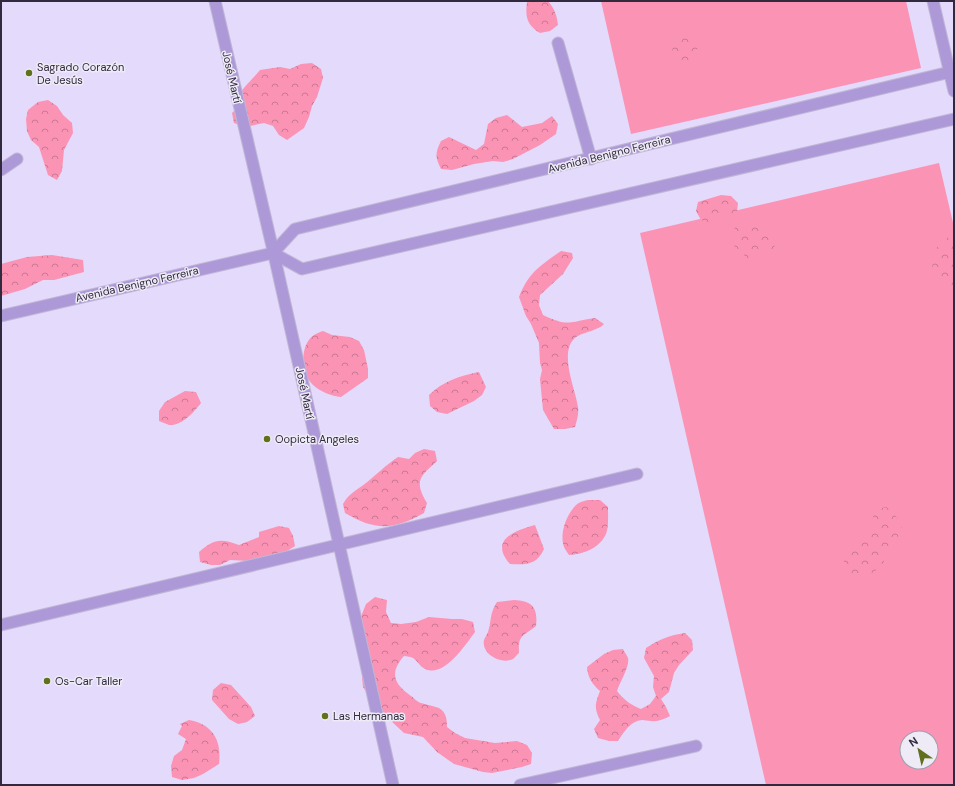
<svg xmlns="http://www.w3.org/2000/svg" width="955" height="786" font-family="'DM Sans',sans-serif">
  <defs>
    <pattern id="forest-crowns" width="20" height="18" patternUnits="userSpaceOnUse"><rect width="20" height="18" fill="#fb93b5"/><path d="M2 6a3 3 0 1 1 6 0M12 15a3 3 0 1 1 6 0" fill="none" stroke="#cc7895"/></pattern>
  </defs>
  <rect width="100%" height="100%" fill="#e4dafb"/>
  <path fill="#fb93b5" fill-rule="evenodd" d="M601 1H906L921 68 631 134Z
    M939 163 954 227V785H766L640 233ZM907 738H931V762H907Z"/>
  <path fill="url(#forest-crowns)" d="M529 1H548C554 8 557 15 558 25L550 31 540 33C527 25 525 17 527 2Z
    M684 33 698 47 692 66 673 61 672 41Z
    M312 63 321 69 323 78 317 97 312 106 309 117 304 128 287 140 279 135 273 126 264 123 245 127 234 123 232 113 240 105 239 95C245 85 253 79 260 70L280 67 290 69 301 64Z
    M48 100 57 106 63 115 72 123 73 133 64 150 62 171 57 180 48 175 39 147 31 140 27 131 26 119 28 110 38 102Z
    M507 115 522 127 542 123 552 116 558 124 556 134 540 145 513 159 503 162 493 161 474 164 452 170 441 169C435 157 435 153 441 141L449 137 476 150 484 144 488 124 496 118Z
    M721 195 731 196 738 203 737 212 709 223 701 220 696 211 698 202Z
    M751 224 769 232 776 239 774 249 756 258H747L733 245 731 235 736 226Z
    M948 237 954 238V289L946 288 932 271 933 251Z
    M561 251 572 253 573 258 563 274 540 295 539 305 543 315C568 327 569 322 595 318L604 324C602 326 599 328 596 329 590 332 582 333 576 337 558 351 575 388 578 407 579 414 577 420 575 427L565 429H554L543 410 540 379 542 370 540 363 539 343 531 324 526 316 519 297C529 272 540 266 561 251Z
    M52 255 83 260 84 272 54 280H43L25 289 1 296V264L27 257Z
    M323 331 332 335 350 337 359 341 364 350 368 369V378L341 397C331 396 321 392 313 385 301 374 299 345 314 335 317 333 320 332 323 331Z
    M479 372 486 387 482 395 474 401 447 414 437 412 430 406 429 395C443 381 460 376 479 372Z
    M185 391 196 392 201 403C194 412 182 426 169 425 166 424 162 422 159 421V411L165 402Z
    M424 449 435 451 437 461C421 476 413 480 427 503L424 513C394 530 375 531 345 513L343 504C349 493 356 491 366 483 377 474 386 465 398 457L409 459 415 453Z
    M588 500H600L608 507C608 516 609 529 605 536 598 549 583 554 569 555 567 552 565 549 564 547 559 533 567 514 576 505 579 502 584 501 588 500Z
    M877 506V509L886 507C895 513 899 519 903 530L894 542 882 565 874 572 860 580 850 579C845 570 841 565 846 556 852 550 869 539 871 531 874 523 871 514 877 506Z
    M535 525 544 549C537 565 526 565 510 564 489 540 514 531 535 525Z
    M279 526 289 528 293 536 295 546 287 551 269 558 249 561 230 560 220 565H211L200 562 199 552C214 539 220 538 239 545L259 537V532Z
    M375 597 387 600 386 612 391 623 401 624 416 622 429 617 452 619H462L473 622 475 632C466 644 446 675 428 670 420 668 419 662 413 658 411 657 407 656 404 656 389 673 394 684 411 696 414 698 417 702 421 703 427 705 434 706 439 708 446 712 447 719 447 727L455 733 465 738 495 743 517 741 527 745 532 753 531 764 522 767 492 773 483 772 454 764 437 752 423 737 404 733 389 719 380 713 363 687 362 677 364 667 360 624 362 614 366 604Z
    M514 600C533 601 538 608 536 626 523 637 518 634 519 653 517 654 515 658 513 659 501 665 481 654 484 640 485 637 487 635 488 632 492 620 489 615 497 602Z
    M685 633 692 640 693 650 679 665 674 673 669 692 661 699 666 707 670 716C664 719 658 722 651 721 648 721 645 720 642 720 630 721 624 732 618 741H609L598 738 594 729 600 720C594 708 595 704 600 691 592 684 588 678 587 667L604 654 613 650 623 649C624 652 627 655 628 658 630 666 620 682 617 691 624 700 631 705 641 709L650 704 656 696 653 687 654 676 644 658 646 648C658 640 670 635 685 633Z
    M221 683 231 685 251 707 255 716 247 722 238 724 229 719 212 700 213 690Z
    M189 720C213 724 222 741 219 764L203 774 194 778 182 780 172 777 171 766 174 756 182 750 186 739 178 734 182 726 180 724Z"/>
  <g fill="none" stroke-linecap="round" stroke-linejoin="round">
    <g stroke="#c0b7d5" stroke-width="13">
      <path id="service" d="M558 43 591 159
        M1 170 17 159"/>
    </g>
    <g stroke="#c0b7d5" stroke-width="13">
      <path id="minor" d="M215 1 275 259 393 785
        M933 1 954 91
        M273 253 302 269 954 119
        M1 316 273 253 295 229 954 71
        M1 625 637 474
        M520 785 696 746"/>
    </g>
    <use href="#service" stroke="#ae99d8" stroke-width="11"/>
    <use href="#minor" stroke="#ae99d8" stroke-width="11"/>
  </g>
  <g fill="#60701c" stroke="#eeebf6" stroke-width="1.5">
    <circle cx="29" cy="73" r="4"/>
    <circle cx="267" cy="439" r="4"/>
    <circle cx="47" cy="681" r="4"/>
    <circle cx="325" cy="716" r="4"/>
  </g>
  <g text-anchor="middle" stroke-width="3" stroke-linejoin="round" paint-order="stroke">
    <g font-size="11" fill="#312a3f" stroke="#eeebf6" text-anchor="start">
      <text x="37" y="71">Sagrado Corazón<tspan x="37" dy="13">De Jesús</tspan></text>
      <text x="275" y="443">Oopicta Angeles</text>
      <text x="55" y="685">Os-Car Taller</text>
      <text x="333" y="720">Las Hermanas</text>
    </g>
    <g font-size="11" fill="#312a3f" stroke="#eeebf6">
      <text transform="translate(232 77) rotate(77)" y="4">José Martí</text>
      <text transform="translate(609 154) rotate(-14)" y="4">Avenida Benigno Ferreira</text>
      <text transform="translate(137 284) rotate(-13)" y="4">Avenida Benigno Ferreira</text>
      <text transform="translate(305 393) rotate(78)" y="4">José Martí</text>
    </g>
  </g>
  <rect width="955" height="786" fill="none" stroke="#312a3f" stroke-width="4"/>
  <g transform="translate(919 750) rotate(326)"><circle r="19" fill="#eeebf6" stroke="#a29ead"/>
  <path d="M0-3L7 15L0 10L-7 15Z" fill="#60701c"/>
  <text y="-6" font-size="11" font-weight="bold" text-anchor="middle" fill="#312a3f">N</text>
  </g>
</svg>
